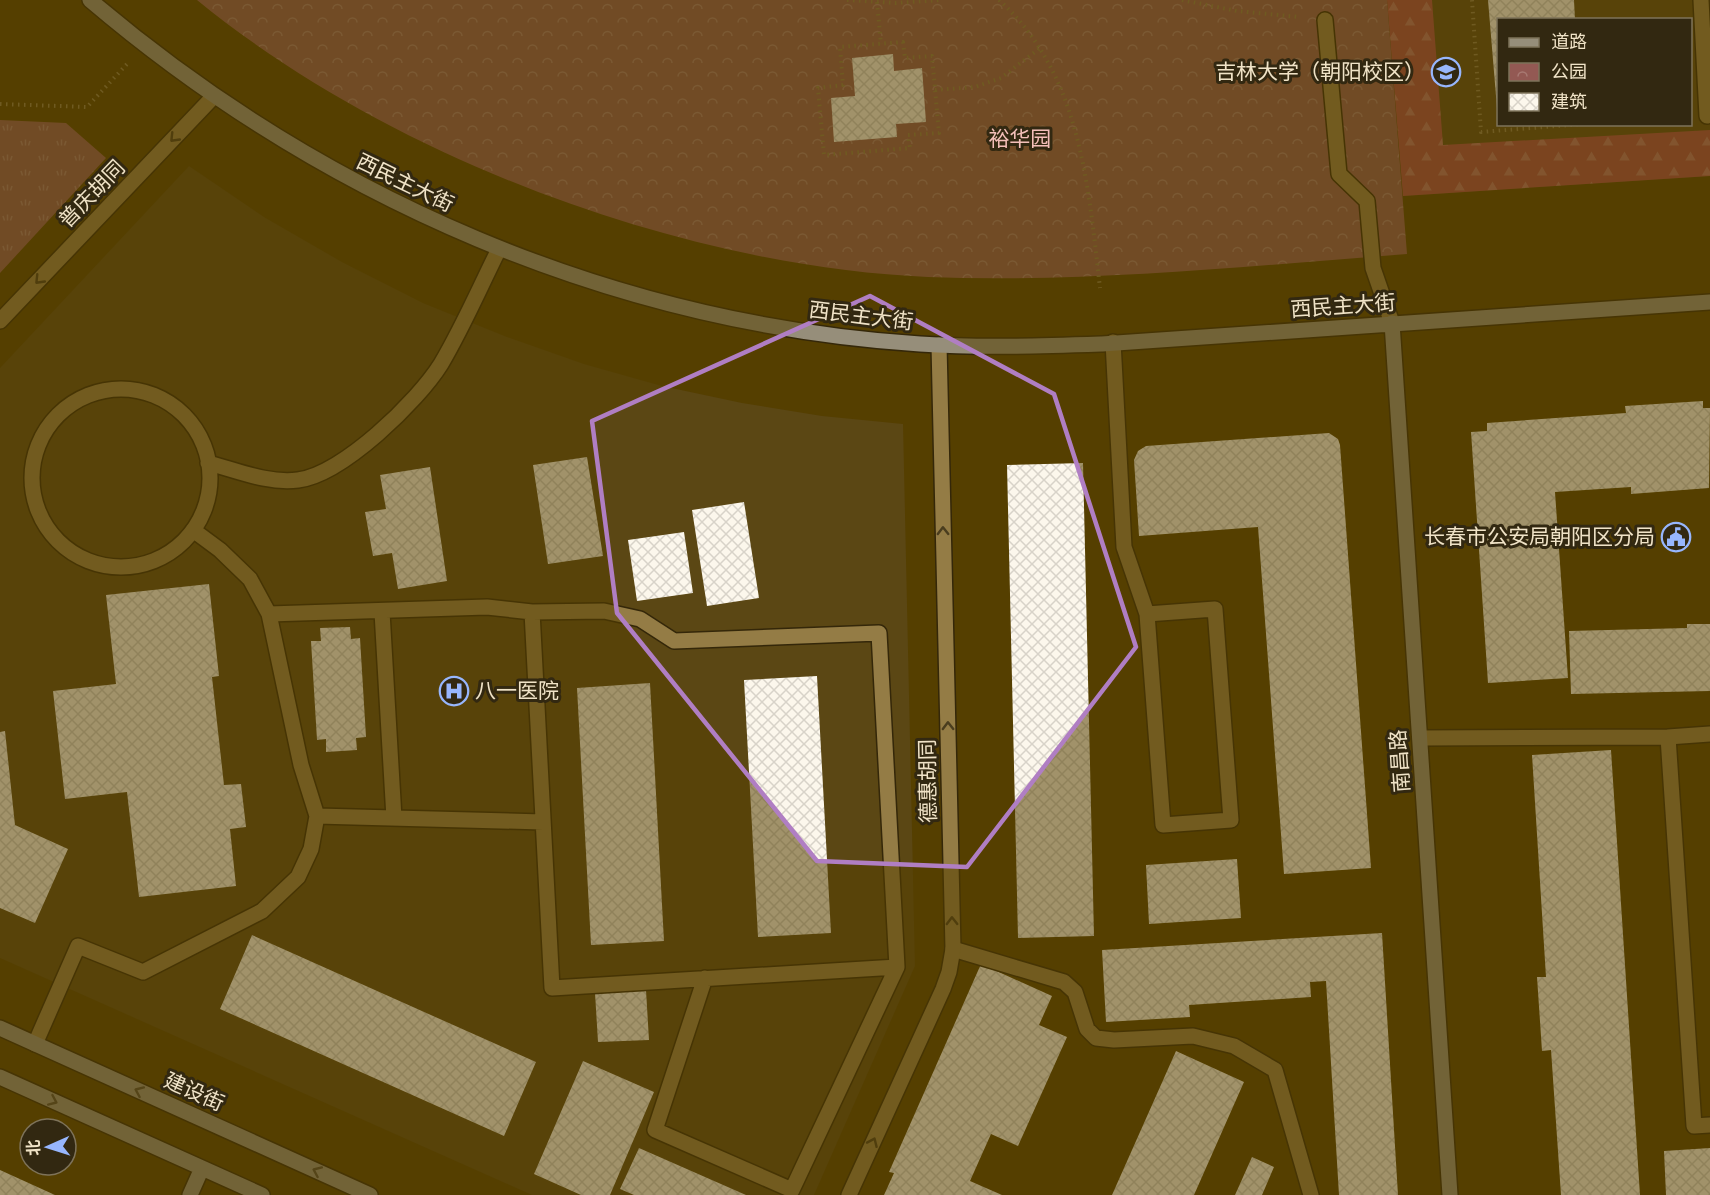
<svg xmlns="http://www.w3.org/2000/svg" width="1710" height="1195" font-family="'DM Sans','Noto Sans SC',sans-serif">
  <defs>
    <pattern id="grass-tufts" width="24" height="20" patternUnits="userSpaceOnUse" patternTransform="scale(1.5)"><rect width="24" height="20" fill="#935953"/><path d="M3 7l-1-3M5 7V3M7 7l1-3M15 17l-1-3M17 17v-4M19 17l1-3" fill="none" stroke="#a87972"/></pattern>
    <pattern id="forest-firs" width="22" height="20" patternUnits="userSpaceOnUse" patternTransform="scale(1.5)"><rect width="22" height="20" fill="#a84b45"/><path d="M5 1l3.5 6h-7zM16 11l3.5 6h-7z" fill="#b86d67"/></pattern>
    <pattern id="park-crowns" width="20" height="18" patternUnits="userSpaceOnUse" patternTransform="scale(1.5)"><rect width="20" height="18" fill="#935953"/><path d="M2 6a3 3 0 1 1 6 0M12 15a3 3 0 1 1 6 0" fill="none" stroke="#a87972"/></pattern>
    <pattern id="building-cross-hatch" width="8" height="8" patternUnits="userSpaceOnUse" patternTransform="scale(1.5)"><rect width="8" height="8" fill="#fcf7ec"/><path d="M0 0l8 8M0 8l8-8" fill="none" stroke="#d8d3c9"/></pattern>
  </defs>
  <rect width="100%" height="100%" fill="#553f00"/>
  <path fill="#5b4714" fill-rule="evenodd" d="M1387 0H1710V176L1403 196ZM1498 20H1690V124H1498Z
    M189 166 264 217 342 262 423 303 507 337 584 364 662 386 742 403 822 416 903 424 915 966 814 1195H532L0 958V368Z"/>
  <path fill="url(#grass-tufts)" d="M0 120 66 123 106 158 0 273Z"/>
  <path fill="url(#forest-firs)" d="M1387 0H1432L1443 145 1710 130V176L1403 196Z"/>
  <path fill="url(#park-crowns)" d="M197 0H1387L1407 254C1248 266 1088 283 928 277 680 266 389 157 197 0Z"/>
  <path fill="url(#building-cross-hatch)" d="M1488 0H1574L1575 20H1498V120Z
    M893 54 894 71 922 68 926 122 896 124 897 137 834 142 831 98 855 96 852 58Z
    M1703 401V408H1710L1709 488 1631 494V487L1555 492 1568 678 1488 683 1471 432 1487 431V423L1626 413 1625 406Z
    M1329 433 1338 439 1340 445 1371 868 1284 874 1258 527 1139 536 1134 460 1138 451 1146 446Z
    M587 457 603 556 548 564 533 465Z
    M1083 463 1094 936 1018 938 1007 465Z
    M430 467 447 581 398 589 392 553 373 556 365 512 386 509 380 475Z
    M744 502 759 598 707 606 692 510Z
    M684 532 693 593 637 601 628 540Z
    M209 584 219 676 212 677 224 785 241 784 246 827 230 829 236 886 139 897 127 792 65 799 53 691 116 684 106 595Z
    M1687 624H1710V691L1571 694 1569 631 1687 628Z
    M350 627 351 639 360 638 366 737 356 738 357 750 326 752V739L317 740 311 641H321L320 628Z
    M817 676 831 933 758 937 744 680Z
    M650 683 664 941 591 945 577 688Z
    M5 731 15 825 68 849 35 923 0 908V732Z
    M1611 750 1640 1195H1561L1551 1050 1542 1051 1537 977H1546L1532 755Z
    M1237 859 1241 918 1149 924 1146 865Z
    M1382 933 1398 1195H1339L1326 981 1310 982 1311 997 1189 1005 1190 1017 1106 1022 1102 950Z
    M252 935 536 1062 504 1136 220 1009Z
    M981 964 1052 996 1039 1025 1067 1037 1018 1146 991 1134 970 1181 1002 1195H884L894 1173 889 1172Z
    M646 990 649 1040 598 1042 595 993Z
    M1176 1051 1244 1082 1194 1195H1112Z
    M583 1061 654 1092 610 1195H581L534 1174Z
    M639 1148 746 1195H634L620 1189Z
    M1710 1148V1195H1666L1664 1151Z
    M1252 1157 1274 1167 1262 1195H1235Z
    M0 1170 55 1195H0Z"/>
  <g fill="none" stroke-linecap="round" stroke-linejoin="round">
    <g stroke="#342709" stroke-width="18">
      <path id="lane" d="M1701 0 1707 116
        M1325 20 1339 174 1367 201 1373 268 1392 323
        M1113 342 1124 547 1147 614
        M32 478a89 89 0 1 1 178 0a89 89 0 1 1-178 0Z
        M208 463C236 470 268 484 298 480 342 475 418 401 441 364 463 327 480 287 499 249
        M1215 609 1231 820 1163 825 1147 614Z
        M382 612 394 818
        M532 612 552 988 897 967
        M269 614 487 607 532 612 604 611 640 619 674 641 879 633 897 967 792 1190 655 1130 705 978
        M1710 734 1668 737 1694 1126 1710 1125
        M1420 738 1668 737
        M317 816 543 822
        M953 949 1064 982 1075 992 1087 1029 1096 1038 1114 1040 1193 1036 1234 1046 1275 1070 1311 1195
        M35 1044 78 946 143 972 262 911 298 877 311 849 317 816 301 765 269 614 250 579 220 550 193 530"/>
    </g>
    <g stroke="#342709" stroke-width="18">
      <path id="street" d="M0 321 214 96
        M849 1195 943 989 949 972 953 949 939 345"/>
    </g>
    <g stroke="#342709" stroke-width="18">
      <path id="secondary" d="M90 0C324 199 613 324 920 344 981 348 1041 346 1102 344L1710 302
        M1392 323 1450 1195
        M0 1028 370 1195
        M0 1077 262 1195
        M190 1195 202 1168"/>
    </g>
    <path stroke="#8e7b49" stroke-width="4" stroke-dasharray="1.5 4.5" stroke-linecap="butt" d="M847 0 895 3 941 0
      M999 0C1081 74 1088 185 1100 288
      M1182 0 1237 11 1299 17
      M1472 0 1481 132 1582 124
      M877 2 881 44
      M903 42 905 58 932 56 939 133 908 135 910 148 824 155 818 88 843 85 840 47Z
      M935 90 975 87 1001 78 1040 48
      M0 104 87 107 127 64"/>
    <use href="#lane" stroke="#947c45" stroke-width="15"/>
    <use href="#street" stroke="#947c45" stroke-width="15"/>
    <use href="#secondary" stroke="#968e7a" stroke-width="15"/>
  </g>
  <defs><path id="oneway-chevron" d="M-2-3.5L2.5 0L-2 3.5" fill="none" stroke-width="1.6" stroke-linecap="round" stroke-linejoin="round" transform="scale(1.5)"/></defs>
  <g stroke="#4a3d1e">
    <use href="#oneway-chevron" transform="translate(174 138) rotate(134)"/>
    <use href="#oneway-chevron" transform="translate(39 280) rotate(134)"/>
    <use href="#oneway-chevron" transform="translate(943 531) rotate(-91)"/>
    <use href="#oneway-chevron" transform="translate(948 726) rotate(-91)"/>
    <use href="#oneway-chevron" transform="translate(952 921) rotate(-91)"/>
    <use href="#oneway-chevron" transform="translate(873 1142) rotate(-66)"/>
  </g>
  <g stroke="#554c36">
    <use href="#oneway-chevron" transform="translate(139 1091) rotate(-156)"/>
    <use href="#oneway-chevron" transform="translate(53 1101) rotate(24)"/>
    <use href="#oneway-chevron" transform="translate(317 1171) rotate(-156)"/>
  </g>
  <path d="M0 0H1710V1195H0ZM870 296 1054 394 1136 647 967 867 817 861 617 613 592 421Z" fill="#553f00" fill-opacity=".55" fill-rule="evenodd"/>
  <path fill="none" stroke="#b07ec3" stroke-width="4.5" stroke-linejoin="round" d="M870 296 1054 394 1136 647 967 867 817 861 617 613 592 421Z"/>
  <defs>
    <g id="university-ring" transform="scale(1.5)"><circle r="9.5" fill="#322811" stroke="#97b6fd" stroke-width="1.5"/><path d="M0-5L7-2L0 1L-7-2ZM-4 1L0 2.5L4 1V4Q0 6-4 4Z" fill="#97b6fd"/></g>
    <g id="civic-ring" transform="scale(1.5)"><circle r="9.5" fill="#322811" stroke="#97b6fd" stroke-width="1.5"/><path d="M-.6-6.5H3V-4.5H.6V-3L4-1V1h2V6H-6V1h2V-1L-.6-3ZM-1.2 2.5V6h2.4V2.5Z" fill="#97b6fd"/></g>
    <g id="hospital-ring" transform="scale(1.5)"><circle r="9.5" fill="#322811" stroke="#97b6fd" stroke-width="1.5"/><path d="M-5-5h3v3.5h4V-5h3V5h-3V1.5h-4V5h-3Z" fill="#97b6fd"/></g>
  </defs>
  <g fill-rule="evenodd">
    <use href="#university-ring" x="1446" y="72"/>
    <use href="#civic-ring" x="1676" y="537"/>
    <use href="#hospital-ring" x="454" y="691"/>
  </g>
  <g text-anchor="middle" stroke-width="6" stroke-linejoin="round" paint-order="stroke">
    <g font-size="21" fill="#f0e3c7" stroke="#322811" text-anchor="end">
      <text x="1425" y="79">吉林大学（朝阳校区）</text>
      <text x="1655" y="544">长春市公安局朝阳区分局</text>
      <text x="475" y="698" text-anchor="start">八一医院</text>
    </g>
    <g font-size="21" fill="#f3bfb9" stroke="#322811">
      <text x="1020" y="146">裕华园</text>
    </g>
    <g font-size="21" fill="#f0e3c7" stroke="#322811">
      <text transform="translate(405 183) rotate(26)" y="7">西民主大街</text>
      <text transform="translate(92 194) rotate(-46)" y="7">普庆胡同</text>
      <text transform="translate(1343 306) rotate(-4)" y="7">西民主大街</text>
      <text transform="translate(861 316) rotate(7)" y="7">西民主大街</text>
      <text transform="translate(1400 761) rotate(-94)" y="7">南昌路</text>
      <text transform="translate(928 781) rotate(-91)" y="7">德惠胡同</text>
      <text transform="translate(194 1092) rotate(24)" y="7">建设街</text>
    </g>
  </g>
  <rect x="1497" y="18" width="195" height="108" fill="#322811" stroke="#7e735a" stroke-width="1.5"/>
  <rect x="1509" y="38" width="30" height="9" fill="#968e7a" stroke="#7e735a" stroke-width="1.5"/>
  <text x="1551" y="48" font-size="18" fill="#f0e3c7">道路</text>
  <rect x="1509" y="63" width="30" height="18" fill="url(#park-crowns)" stroke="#7e735a" stroke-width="1.5"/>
  <text x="1551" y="78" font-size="18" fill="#f0e3c7">公园</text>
  <rect x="1509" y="93" width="30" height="18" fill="url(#building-cross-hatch)" stroke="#7e735a" stroke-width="1.5"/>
  <text x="1551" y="108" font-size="18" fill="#f0e3c7">建筑</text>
  <g transform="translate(48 1147) rotate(267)"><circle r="28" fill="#322811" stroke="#7e735a" stroke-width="1.5"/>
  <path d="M0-4.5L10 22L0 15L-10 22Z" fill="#97b6fd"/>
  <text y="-9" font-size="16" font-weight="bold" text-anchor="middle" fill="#f0e3c7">北</text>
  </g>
</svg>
